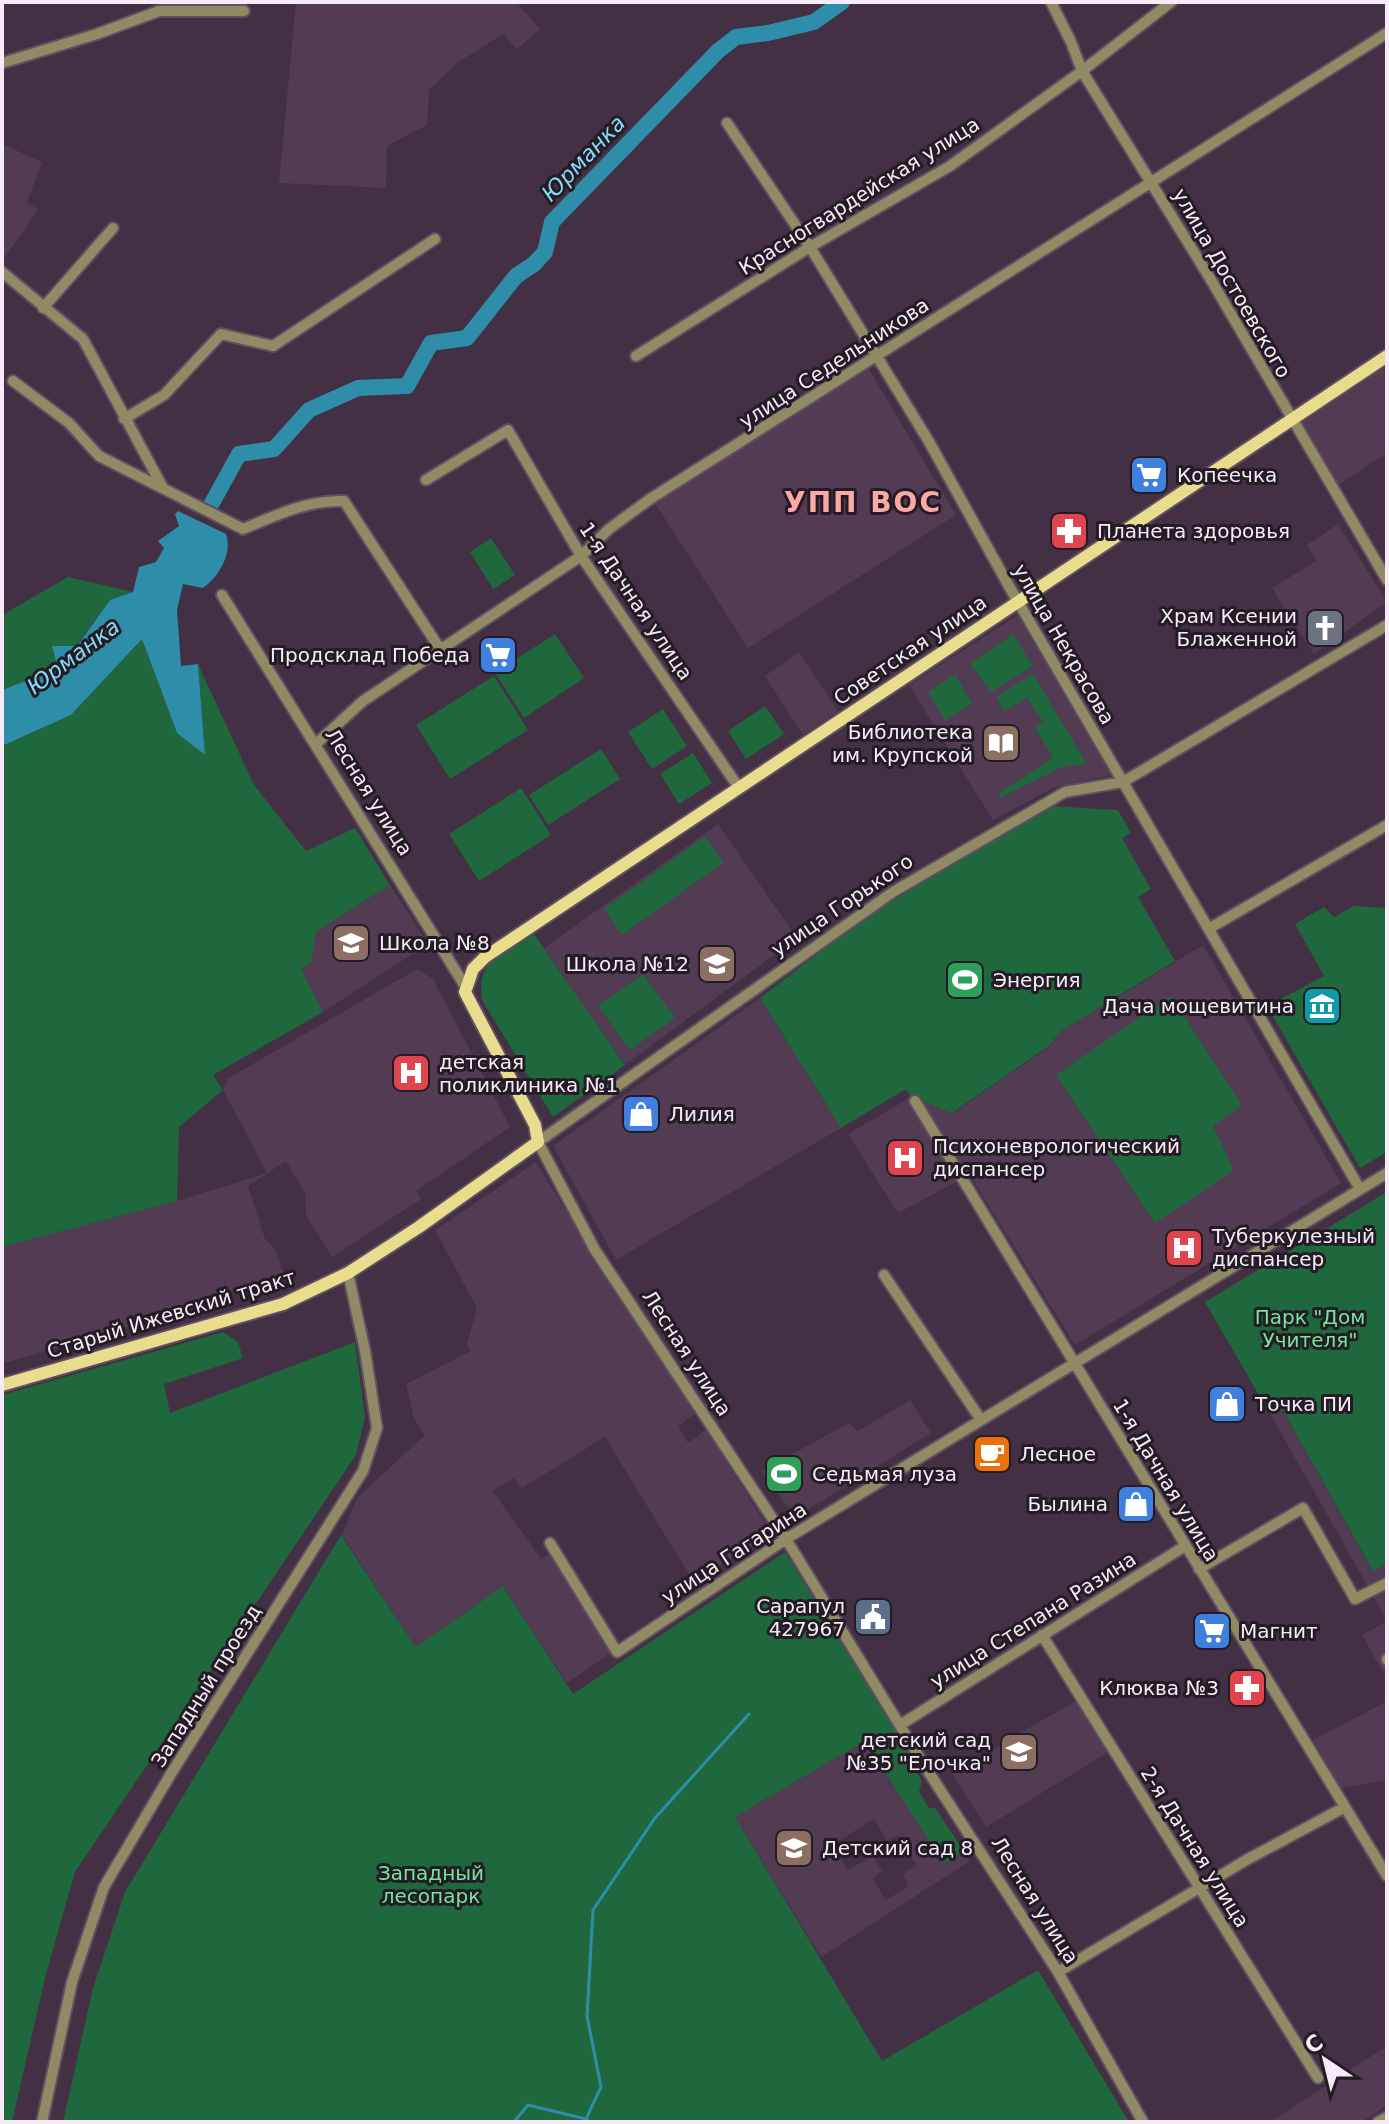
<svg xmlns="http://www.w3.org/2000/svg" width="1389" height="2124" font-family="'DejaVu Sans',sans-serif">
  <rect width="100%" height="100%" fill="#433044"/>
  <path fill="#533b53" fill-rule="evenodd" d="M296 2H516L540 29 517 49 503 34 457 63 429 90 427 125 387 146 386 188 279 183Z
    M2 144 42 162 27 202 38 210 2 261Z
    M1387 364V453L1337 486 1298 423Z
    M867 366 956 515 748 648 655 503Z
    M1338 524 1387 602 1314 654 1272 588 1316 561 1307 545Z
    M1018 615 1111 775 1055 787 993 820 909 685Z
    M799 652 838 711 803 735 765 676Z
    M718 824 797 938 625 1065 544 948Z
    M390 885 428 944 323 1012 301 969 311 963 316 932Z
    M1203 945 1341 1183 1075 1345 970 1175 898 1213 848 1134 911 1097 953 1113 1049 1047 1060 1032Z
    M417 969 433 979 510 1127 416 1191 421 1199 332 1257 306 1215 305 1193 286 1161 248 1186 265 1239 275 1249 284 1274 232 1289 230 1295 198 1306 2 1364V1247L177 1201 267 1173 223 1090 227 1079Z
    M760 998 841 1128 616 1260 553 1146Z
    M536 1162 617 1294 632 1313 695 1414 678 1426 688 1443 706 1430 772 1534 693 1581 605 1437 522 1488 514 1478 493 1491 541 1559 549 1554 611 1653 567 1683 503 1586 416 1647 342 1535 357 1498 425 1435 414 1419 406 1384 471 1351 467 1344 477 1308 435 1230Z
    M910 1400 931 1433 804 1512 793 1514 761 1471 849 1423 858 1431Z
    M1281 1408 1372 1570 1387 1564V1620L1270 1414Z
    M1387 1621V1679L1362 1635Z
    M1077 1700 1107 1753 986 1827 952 1773Z
    M1387 1701V1780L1341 1788 1313 1740Z
    M865 1741 944 1864 964 1851 970 1861 821 1957 735 1817ZM874 1819 887 1841 897 1835 916 1865 903 1874 909 1886 886 1900 872 1878 882 1871 873 1855 848 1870 832 1845Z
    M1387 2043V2102L1382 2109 1361 2122H1270L1384 2048Z"/>
  <path fill="#1f673c" d="M491 538 515 575 493 589 470 552Z
    M68 577 133 592 110 600 59 669 2 690V615Z
    M555 634 584 678 524 718 495 673Z
    M1013 634 1033 666 991 692 970 664Z
    M142 639 177 733 205 754 198 664 254 785 306 851 355 828 390 885 316 932 311 963 301 969 323 1012 213 1075 223 1090 179 1127 177 1201 2 1247V746L71 715Z
    M955 674 972 704 945 720 928 692Z
    M1033 674 1087 764 1062 767 1000 798 998 794 1053 757 1035 728 1043 721 1027 698 1004 711 996 697Z
    M494 676 528 730 450 779 416 725Z
    M765 706 784 734 746 759 728 731Z
    M663 709 687 746 652 769 628 732Z
    M601 749 620 779 548 825 529 795Z
    M693 753 712 783 679 804 660 774Z
    M521 788 551 835 479 881 449 834Z
    M1050 806 1118 810 1131 833 1122 838 1151 889 1138 897 1175 961 1060 1032 1049 1046 952 1113 911 1097 906 1089 841 1128 760 998 864 918Z
    M705 836 723 863 622 935 604 909Z
    M1354 906 1387 908V1152L1360 1168 1267 1006 1324 976 1295 924 1324 907 1334 917Z
    M534 934 625 1065 553 1117 482 1000C476 959 503 953 534 934Z
    M643 974 675 1018 630 1050 598 1006Z
    M1171 996 1242 1105 1213 1126 1234 1170 1155 1223 1056 1075Z
    M1387 1192V1564L1373 1571 1282 1409 1270 1414 1205 1302Z
    M223 1332 238 1342 243 1358 164 1384 170 1413 355 1342 365 1417 356 1455 75 1872 46 1974 12 2122H2V1395Z
    M341 1535 416 1647 503 1586 573 1694 785 1552 916 1763 913 1766 922 1781 919 1792 929 1808H935L964 1851 944 1864 865 1741 735 1817 882 2061 1038 1970 1129 2122H63L93 1988 125 1892Z"/>
  <path fill="#2e8da8" d="M178 511 226 534C233 553 219 577 203 588L183 584 177 610 181 666 198 664 205 755 177 733 142 639 71 715 2 746V690L58 669 52 646H77L110 600 133 592 139 567 156 562 164 548 158 541 179 526 175 514Z"/>
  <g fill="none" stroke-linecap="round" stroke-linejoin="round">
    <path stroke="#2e8da8" stroke-width="3" d="M586 2119 601 2087 587 2016 593 1910 655 1818 749 1714
      M514 2122 528 2105 586 2119 590 2122"/>
    <path stroke="#2e8da8" stroke-width="16" d="M212 503 239 454 274 449 309 410 358 388 407 386 431 343 467 338 516 276 534 264 545 252 552 222 718 51 736 37 768 33 814 22 842 2"/>
    <g stroke="#604e61" stroke-width="14">
      <path id="minor" d="M1051 2 1071 42 1082 71 1208 275 1387 580
        M2 63 97 34 159 11H244
        M727 123 810 247 928 440 1010 588 1360 1189
        M2 272 83 339 163 488
        M43 308 113 228
        M636 356 810 247 950 166 1082 71 1171 2
        M13 381 69 423 99 456 243 529C277 515 307 500 344 501L440 649
        M124 419 164 395 221 334 273 346 435 239
        M426 480 508 430 581 556 739 788
        M222 595 465 986
        M316 744 363 701 581 556 609 529 650 499 1387 33
        M1210 928 1387 825
        M915 1101 1387 1876
        M884 1275 981 1420
        M550 1543 617 1652 786 1539 1387 1173
        M1199 1569 1303 1508 1355 1599 1387 1583
        M1042 1635 1318 2078
        M1387 1660V1659
        M900 1725 1185 1546
        M1058 1972 1248 1859 1345 1807
        M42 2122 72 1982 104 1887 172 1772 363 1471 377 1428 365 1351 348 1273
        M1143 2122 1058 1972 924 1765 786 1539 595 1250 538 1142 893 892 1065 792 1123 782 1387 625
        M1378 2122 1387 2117"/>
    </g>
    <g stroke="#604e61" stroke-width="16">
      <path id="major" d="M2 1385 283 1304 348 1273 419 1227 538 1142 535 1125 465 992 473 969 485 957 1387 356"/>
    </g>
    <use href="#minor" stroke="#908a65" stroke-width="10"/>
    <use href="#major" stroke="#e9dc8d" stroke-width="12"/>
  </g>
  <defs>
    <g id="supermarket-square" transform="scale(2)"><rect x="-9" y="-9" width="18" height="18" rx="4" fill="#3f7fe0" stroke="#241c25"/><path d="M-6-5.5h2.5l.6 2H6L4.5 2H-2.5L-4.4-4H-6ZM-1.5 3.2a1.3 1.3 0 1 0 .1 0ZM3 3.2a1.3 1.3 0 1 0 .1 0Z" fill="#fff"/></g>
    <g id="pharmacy-square" transform="scale(2)"><rect x="-9" y="-9" width="18" height="18" rx="4" fill="#e0444e" stroke="#241c25"/><path d="M-2-6h4v4h4v4h-4v4h-4v-4h-4v-4h4Z" fill="#fff"/></g>
    <g id="church-square" transform="scale(2)"><rect x="-9" y="-9" width="18" height="18" rx="4" fill="#6b7280" stroke="#241c25"/><path d="M-1.2-6h2.4v3.5h3.3v2.4h-3.3V6h-2.4V-.1h-3.3v-2.4h3.3Z" fill="#fff"/></g>
    <g id="library-square" transform="scale(2)"><rect x="-9" y="-9" width="18" height="18" rx="4" fill="#8d6e63" stroke="#241c25"/><path d="M-6-4Q-3-5.5-.7-3.5V5Q-3 3-6 4ZM6-4Q3-5.5 .7-3.5V5Q3 3 6 4Z" fill="#fff"/></g>
    <g id="school-square" transform="scale(2)"><rect x="-9" y="-9" width="18" height="18" rx="4" fill="#8d6e63" stroke="#241c25"/><path d="M0-5L7-2L0 1L-7-2ZM-4 1L0 2.5L4 1V4Q0 6-4 4Z" fill="#fff"/></g>
    <g id="stadium-square" transform="scale(2)"><rect x="-9" y="-9" width="18" height="18" rx="4" fill="#2e9e5b" stroke="#241c25"/><path d="M0-5a6.5 5 0 1 0 0 10a6.5 5 0 1 0 0-10ZM-3.5-1.8h7v3.6h-7Z" fill="#fff"/></g>
    <g id="museum-square" transform="scale(2)"><rect x="-9" y="-9" width="18" height="18" rx="4" fill="#0f9aa8" stroke="#241c25"/><path d="M0-6L6-3V-2H-6V-3ZM-5-1h2V3h-2ZM-1-1h2V3h-2ZM3-1h2V3H3ZM-6 4H6V6H-6Z" fill="#fff"/></g>
    <g id="hospital-square" transform="scale(2)"><rect x="-9" y="-9" width="18" height="18" rx="4" fill="#e0444e" stroke="#241c25"/><path d="M-5-5h3v3.5h4V-5h3V5h-3V1.5h-4V5h-3Z" fill="#fff"/></g>
    <g id="shop-square" transform="scale(2)"><rect x="-9" y="-9" width="18" height="18" rx="4" fill="#3f7fe0" stroke="#241c25"/><path d="M-5-2.5h2.3a2.7 3.5 0 0 1 5.4 0H5L5.5 6h-11ZM-1.5-2.5h3a1.5 2.3 0 0 0-3 0Z" fill="#fff"/></g>
    <g id="cafe-square" transform="scale(2)"><rect x="-9" y="-9" width="18" height="18" rx="4" fill="#e8710a" stroke="#241c25"/><path d="M-5.5-4.5H6V0H3Q3 3.5 0 3.5H-2.5Q-5.5 3.5-5.5 0ZM3-3.2v2h1.7v-2ZM-6 4.5H4V6H-6Z" fill="#fff"/></g>
    <g id="civic-square" transform="scale(2)"><rect x="-9" y="-9" width="18" height="18" rx="4" fill="#5c6f8a" stroke="#241c25"/><path d="M-.6-6.5H3V-4.5H.6V-3L4-1V1h2V6H-6V1h2V-1L-.6-3ZM-1.2 2.5V6h2.4V2.5Z" fill="#fff"/></g>
  </defs>
  <g fill-rule="evenodd">
    <use href="#supermarket-square" x="1149" y="475"/>
    <use href="#pharmacy-square" x="1069" y="531"/>
    <use href="#church-square" x="1325" y="628"/>
    <use href="#supermarket-square" x="498" y="655"/>
    <use href="#library-square" x="1001" y="743"/>
    <use href="#school-square" x="351" y="943"/>
    <use href="#school-square" x="717" y="964"/>
    <use href="#stadium-square" x="965" y="980"/>
    <use href="#museum-square" x="1322" y="1006"/>
    <use href="#hospital-square" x="411" y="1073"/>
    <use href="#shop-square" x="641" y="1114"/>
    <use href="#hospital-square" x="905" y="1158"/>
    <use href="#hospital-square" x="1184" y="1248"/>
    <use href="#shop-square" x="1227" y="1404"/>
    <use href="#cafe-square" x="992" y="1454"/>
    <use href="#stadium-square" x="784" y="1474"/>
    <use href="#shop-square" x="1136" y="1504"/>
    <use href="#civic-square" x="873" y="1617"/>
    <use href="#supermarket-square" x="1212" y="1631"/>
    <use href="#pharmacy-square" x="1247" y="1688"/>
    <use href="#school-square" x="1019" y="1752"/>
    <use href="#school-square" x="794" y="1848"/>
  </g>
  <g text-anchor="middle" stroke-width="6" stroke-linejoin="round" paint-order="stroke">
    <g font-size="20" fill="#f7ebf7" stroke="#241c25">
      <text transform="translate(859 196) rotate(-32)" y="7">Красногвардейская улица</text>
      <text transform="translate(1232 283) rotate(60)" y="7">улица Достоевского</text>
      <text transform="translate(834 363) rotate(-33)" y="7">улица Седельникова</text>
      <text transform="translate(636 601) rotate(56)" y="7">1-я Дачная улица</text>
      <text transform="translate(1064 644) rotate(60)" y="7">улица Некрасова</text>
      <text transform="translate(910 650) rotate(-34)" y="7">Советская улица</text>
      <text transform="translate(369 792) rotate(58)" y="7">Лесная улица</text>
      <text transform="translate(842 905) rotate(-34)" y="7">улица Горького</text>
      <text transform="translate(171 1314) rotate(-17)" y="7">Старый Ижевский тракт</text>
      <text transform="translate(687 1353) rotate(57)" y="7">Лесная улица</text>
      <text transform="translate(1166 1480) rotate(59)" y="7">1-я Дачная улица</text>
      <text transform="translate(734 1553) rotate(-33)" y="7">улица Гагарина</text>
      <text transform="translate(1033 1620) rotate(-32)" y="7">улица Степана Разина</text>
      <text transform="translate(206 1686) rotate(-58)" y="7">Западный проезд</text>
      <text transform="translate(1195 1847) rotate(58)" y="7">2-я Дачная улица</text>
      <text transform="translate(1035 1900) rotate(58)" y="7">Лесная улица</text>
    </g>
    <g font-size="20" fill="#f7ebf7" stroke="#241c25" text-anchor="start">
      <text x="1177" y="482">Копеечка</text>
      <text x="1097" y="538">Планета здоровья</text>
      <text x="1297" y="623" text-anchor="end">Храм Ксении<tspan x="1297" dy="23">Блаженной</tspan></text>
      <text x="470" y="662" text-anchor="end">Продсклад Победа</text>
      <text x="973" y="739" text-anchor="end">Библиотека<tspan x="973" dy="23">им. Крупской</tspan></text>
      <text x="379" y="950">Школа №8</text>
      <text x="689" y="971" text-anchor="end">Школа №12</text>
      <text x="993" y="987">Энергия</text>
      <text x="1294" y="1013" text-anchor="end">Дача мощевитина</text>
      <text x="439" y="1069">детская<tspan x="439" dy="23">поликлиника №1</tspan></text>
      <text x="669" y="1121">Лилия</text>
      <text x="933" y="1153">Психоневрологический<tspan x="933" dy="23">диспансер</tspan></text>
      <text x="1212" y="1243">Туберкулезный<tspan x="1212" dy="23">диспансер</tspan></text>
      <text x="1255" y="1411">Точка ПИ</text>
      <text x="1020" y="1461">Лесное</text>
      <text x="812" y="1481">Седьмая луза</text>
      <text x="1108" y="1511" text-anchor="end">Былина</text>
      <text x="845" y="1613" text-anchor="end">Сарапул<tspan x="845" dy="23">427967</tspan></text>
      <text x="1240" y="1638">Магнит</text>
      <text x="1219" y="1695" text-anchor="end">Клюква №3</text>
      <text x="991" y="1747" text-anchor="end">детский сад<tspan x="991" dy="23">№35 "Елочка"</tspan></text>
      <text x="822" y="1855">Детский сад 8</text>
    </g>
    <g font-size="20" fill="#74e69c" stroke="#241c25">
      <text x="1310" y="1324">Парк "Дом<tspan x="1310" dy="23">Учителя"</tspan></text>
      <text x="431" y="1880">Западный<tspan x="431" dy="23">лесопарк</tspan></text>
    </g>
    <g font-size="22" font-style="italic" fill="#88dbf6" stroke="#241c25">
      <text transform="translate(583 158) rotate(-46)" y="8">Юрманка</text>
      <text transform="translate(73 656) rotate(-37)" y="8">Юрманка</text>
    </g>
    <g font-size="28" font-weight="bold" letter-spacing="2" fill="#fca8a5" stroke="#241c25">
      <text x="863" y="512">УПП ВОС</text>
    </g>
  </g>
  <rect width="1389" height="2124" fill="none" stroke="#f7ebf7" stroke-width="8"/>
  <g transform="translate(1325 2060) rotate(325)" stroke="#241c25" stroke-width="6" paint-order="stroke">
  <path d="M0-6L14 30L0 20L-14 30Z" fill="#f7ebf7"/>
  <text y="-12" font-size="22" font-weight="bold" text-anchor="middle" fill="#f7ebf7">С</text>
  </g>
</svg>
